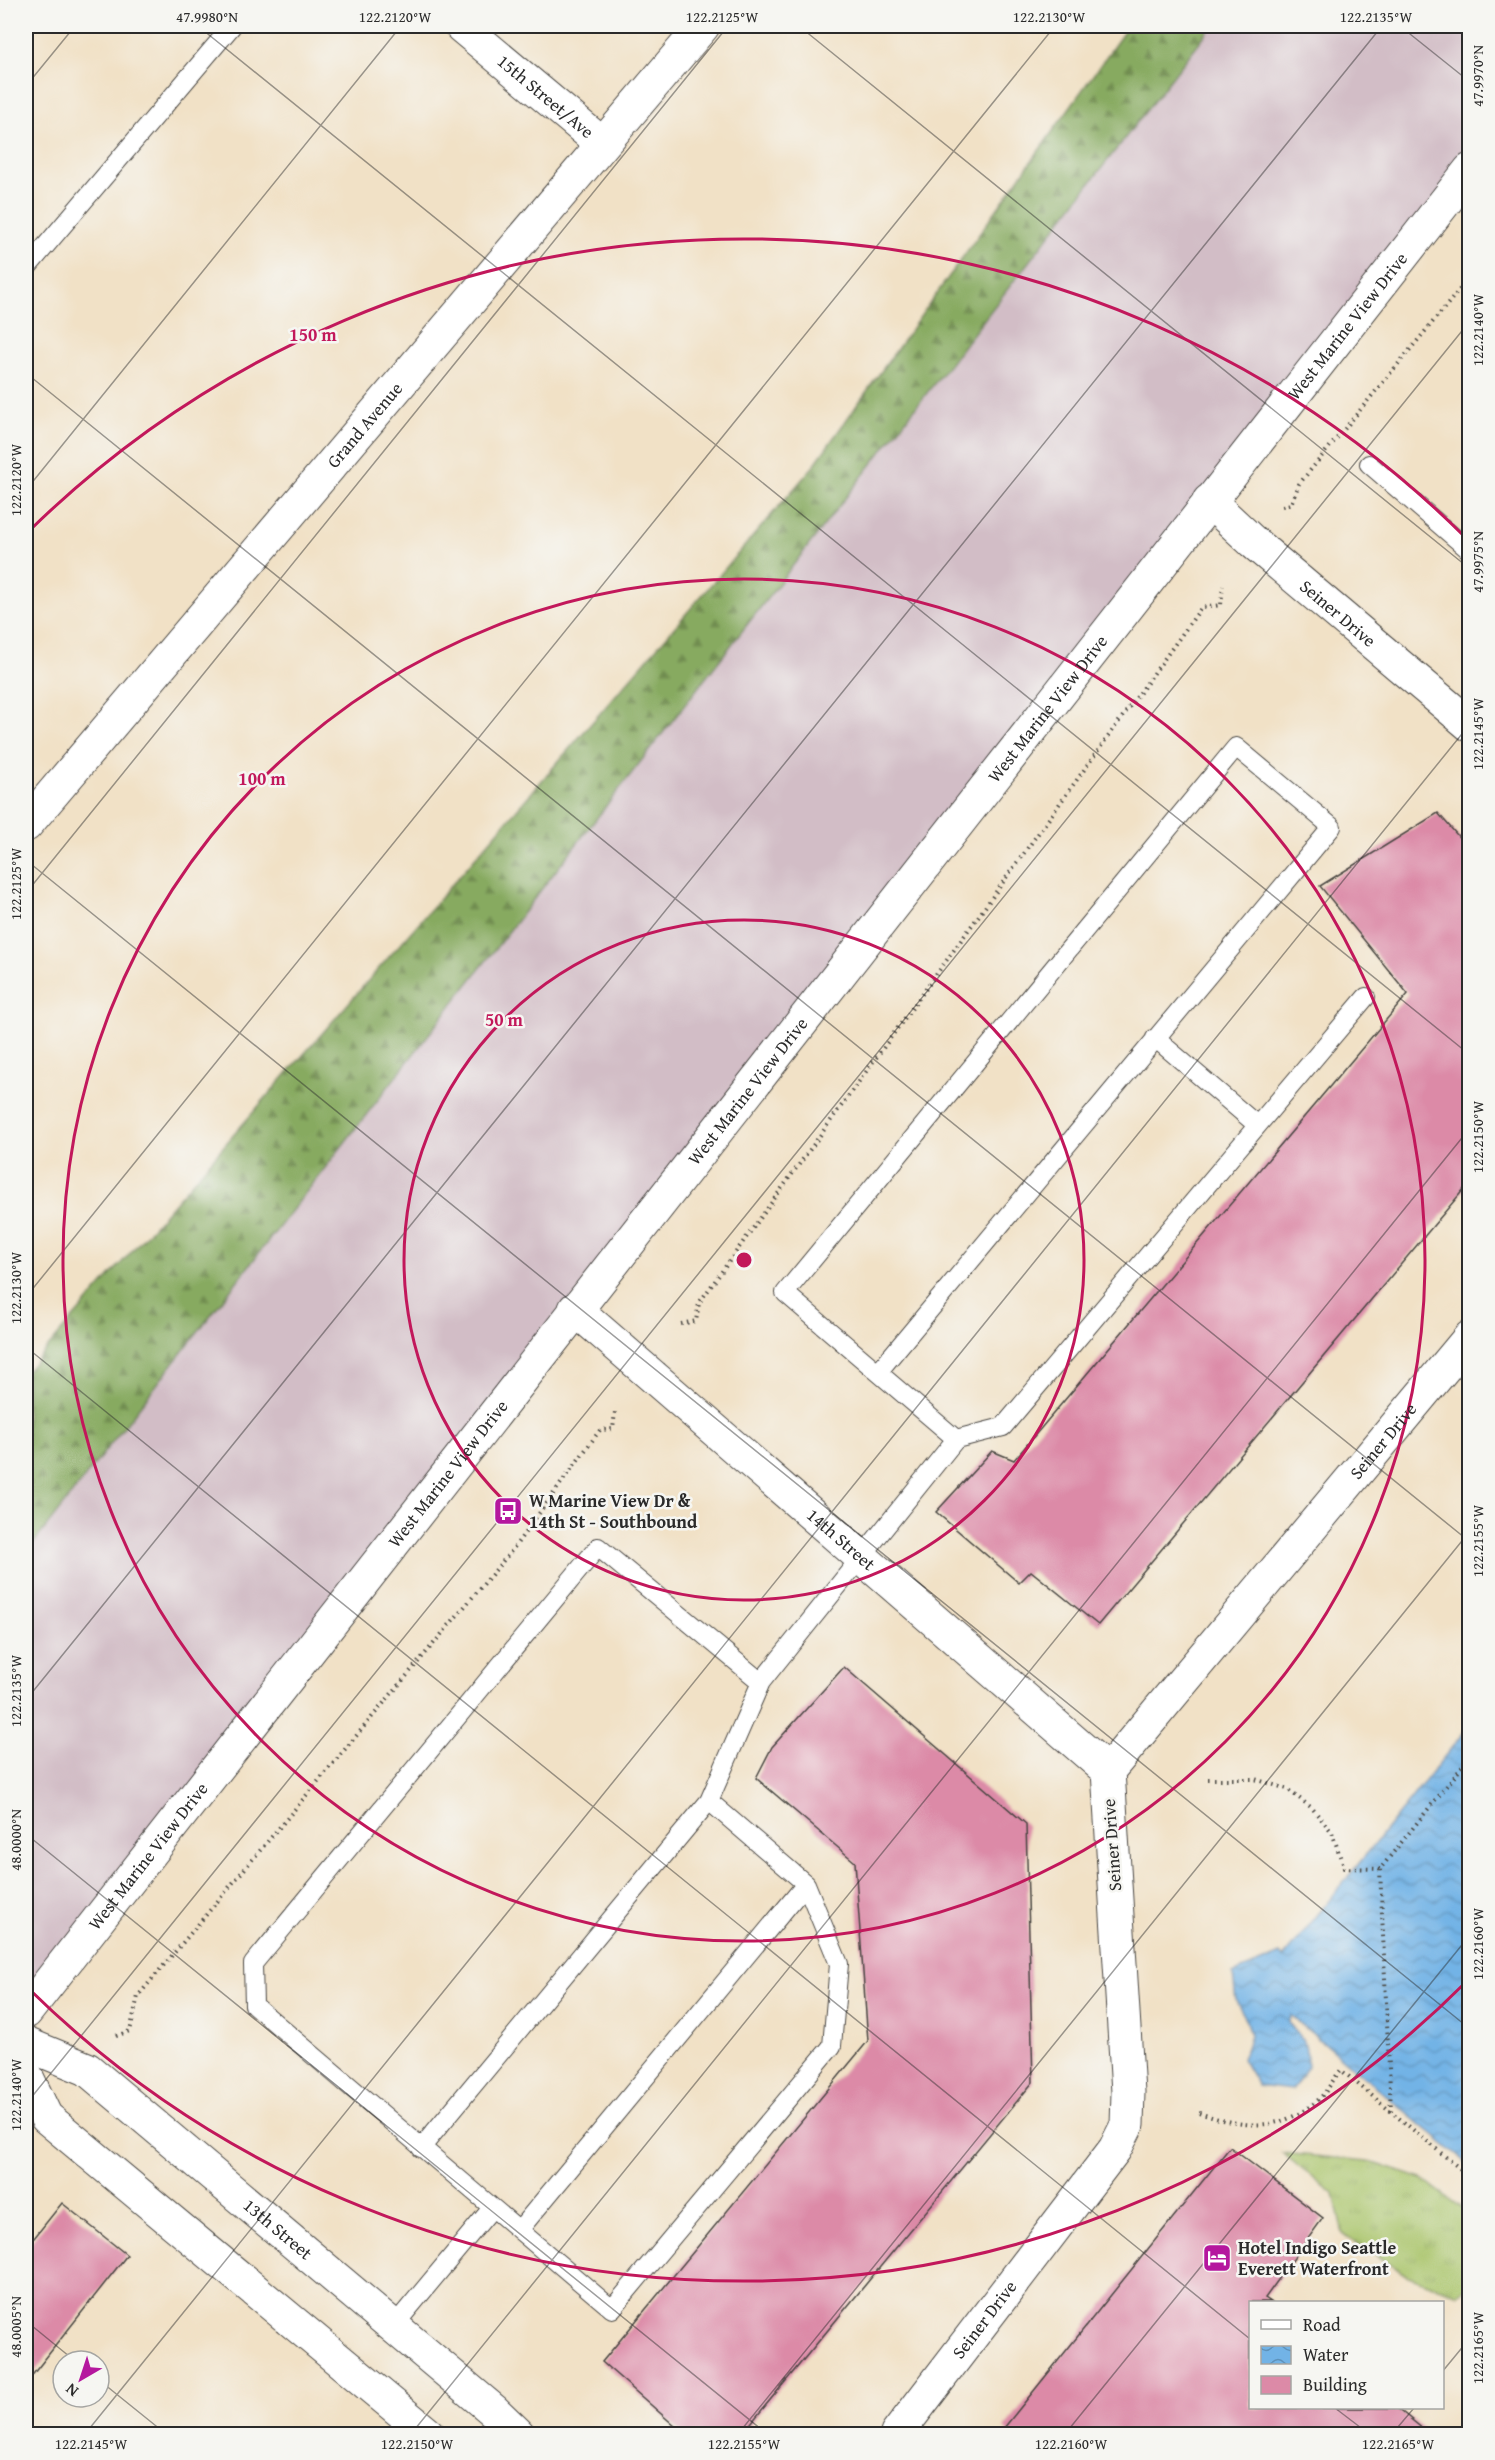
<svg xmlns="http://www.w3.org/2000/svg" width="1495" height="2460" font-family="'Gentium Book Plus',serif">
  <defs>
    <pattern id="grass-tufts" width="24" height="20" patternUnits="userSpaceOnUse" patternTransform="scale(1.5)"><rect width="24" height="20" fill="#aac56c"/><path d="M3 7l-1-3M5 7V3M7 7l1-3M15 17l-1-3M17 17v-4M19 17l1-3" fill="none" stroke="#92a95e"/></pattern>
    <pattern id="forest-firs" width="22" height="20" patternUnits="userSpaceOnUse" patternTransform="scale(1.5)"><rect width="22" height="20" fill="#87aa60"/><path d="M5 1l3.5 6h-7zM16 11l3.5 6h-7z" fill="#6f8b4f"/></pattern>
    <pattern id="water-waves" width="16" height="10" patternUnits="userSpaceOnUse" patternTransform="scale(1.5)"><rect width="16" height="10" fill="#72b3e6"/><path d="M0 5q4-4 8 0t8 0" fill="none" stroke="#5e92bb"/></pattern>
  </defs>
  <rect width="100%" height="100%" fill="#f6f6f2"/>
  <filter id="ink" filterUnits="userSpaceOnUse"><feTurbulence type="fractalNoise" baseFrequency=".0167" numOctaves="2"/><feDisplacementMap in="SourceGraphic" scale="12" xChannelSelector="R" yChannelSelector="G"/><feConvolveMatrix kernelMatrix="1 2 1 2 8 2 1 2 1" color-interpolation-filters="sRGB"/></filter>
  <filter id="wash" filterUnits="userSpaceOnUse"><feTurbulence type="fractalNoise" baseFrequency=".008" numOctaves="4" result="noise"/><feDisplacementMap in="SourceGraphic" scale="24" xChannelSelector="R" yChannelSelector="G"/><feGaussianBlur stdDeviation="1.35" result="paint"/><feColorMatrix in="noise" values="0 0 0 0 0 0 0 0 0 0 0 0 0 0 0 0 0 1.4 0 .05"/><feComposite in="paint" operator="in"/></filter>
  <g filter="url(#wash)">
    <rect width="100%" height="100%" fill="#f1e1c6"/>
    <path fill="#d2bdc6" d="M1212 26H1469V170L26 2012V1553Z"/>
    <path fill="url(#grass-tufts)" stroke="#6a784c" stroke-width="1.5" d="M1282 2153 1368 2161 1422 2179 1469 2213V2285L1458 2294 1406 2275 1343 2234 1334 2194Z"/>
    <path fill="url(#forest-firs)" stroke="#596a46" stroke-width="1.5" d="M1128 26H1212L26 1553V1372L416 926 812 468Z"/>
    <path fill="url(#water-waves)" stroke="#4e6f88" stroke-width="1.5" d="M1469 1726V2165L1290 2015 1289 2023 1305 2044 1308 2066 1292 2090 1258 2086 1242 2059 1250 2036 1245 2017 1236 2001 1233 1974 1280 1954 1283 1958Z"/>
    <g id="blocks">
      <path fill="#dc8aa7" d="M1438 813 1470 850V1182L1098 1625 1031 1571 1019 1583 936 1512 992 1451 1014 1460 1408 994 1320 886Z
        M844 1667 1026 1824 1033 2082 742 2434H684L602 2362 868 2041 855 1862 756 1778 772 1747Z
        M1230 2147 1323 2218 1265 2298 1271 2302H1250V2408H1397L1429 2434H1011L1004 2428Z
        M62 2203 127 2255 26 2383V2248Z"/>
    </g>
  </g>
  <g filter="url(#ink)">
    <use href="#blocks" fill-opacity="0" stroke="#494642" stroke-width="1.5"/>
    <g fill="none" stroke-linecap="round" stroke-linejoin="round">
      <g stroke="#494642" stroke-width="20">
        <path id="service" d="M26 269 232 26
          M1369 464 1470 551
          M1155 1038 1257 1125
          M956 1439 1003 1427 1366 997
          M709 1801 806 1884 519 2230 254 2005 253 1964 598 1547 761 1682
          M421 2148 709 1801 761 1682 956 1439 785 1293 1236 747 1332 827 878 1372
          M519 2230 612 2309 832 2046 839 1964 806 1884
          M393 2327 492 2208"/>
      </g>
      <g stroke="#494642" stroke-width="35">
        <g id="minor">
          <path id="s1" d="M461 26 601 143"/>
          <path id="s2" d="M1209 501 1253 542 1470 725"/>
          <path id="s3" d="M575 1309 1108 1771"/>
          <path id="s4" d="M26 2044 87 2069 494 2411 518 2434"/>
          <path d="M26 2075 46 2117 428 2434"/>
          <path id="s5" d="M897 2434 1115 2149 1127 2125 1128 2092 1108 1771 1470 1337"/>
        </g>
      </g>
      <g stroke="#494642" stroke-width="35">
        <g id="tertiary">
          <path id="s6" d="M26 825 703 26"/>
        </g>
      </g>
      <g stroke="#494642" stroke-width="35">
        <g id="primary">
          <path id="s7" d="M26 2012 1470 170"/>
        </g>
      </g>
      <path stroke="#494642" stroke-width="4" stroke-dasharray="1.5 4.5" stroke-linecap="butt" d="M1282 506 1291 504 1299 484 1470 277
        M681 1324 696 1321 699 1303 1201 608 1221 605 1223 586
        M1208 1779H1255L1287 1789 1312 1808 1332 1832 1344 1868 1380 1869
        M116 2036 130 2031 138 1996 513 1549 600 1430 613 1429 615 1412
        M1391 2111 1380 1869 1470 1757
        M1199 2113C1243 2128 1280 2133 1318 2100 1327 2092 1333 2079 1341 2070L1470 2177"/>
      <use href="#service" stroke="#fff" stroke-width="18"/>
      <use href="#minor" stroke="#fff" stroke-width="33"/>
      <use href="#tertiary" stroke="#fff" stroke-width="33"/>
      <use href="#primary" stroke="#fff" stroke-width="33"/>
    </g>
  </g>
  <path fill="none" stroke="#2b2b2b" stroke-width="1.5" stroke-opacity="0.45" d="M198 26 1470 1055M799 26 1470 569M1400 26 1470 82M26 86 75 26M26 373 1470 1542M26 490 401 26M26 860 1470 2029M26 893 728 26M26 1297 1055 26M26 1347 1250 2339M26 1700 1382 26M26 1834 767 2434M26 2104 1470 321M26 2321 75 2361M1442 2372 1470 2338M99 2380 166 2434M1335 2408 1369 2434M85 2434 1470 724M411 2434 1470 1128M738 2434 1470 1531M1065 2434 1470 1935M1392 2434 1414 2408"/>
  <g fill="none" stroke="#c2185b" stroke-width="3">
    <circle cx="744" cy="1260" r="340"/>
    <circle cx="744" cy="1260" r="681"/>
    <path d="M1466 1982A1021 1021 0 0 1 28 1988M28 532A1021 1021 0 0 1 1466 538"/>
  </g>
  <defs>
    <g id="bus-square" transform="scale(1.5)"><rect x="-9" y="-9" width="18" height="18" rx="4" fill="#b5179e" stroke="#f6f6f2"/><path d="M-5-6H5V4H4V6H2V4H-2V6H-4V4H-5ZM-3.5-4V0h7V-4ZM-3.5 1.2v1.5H-2V1.2ZM2 1.2v1.5H3.5V1.2Z" fill="#fff"/></g>
    <g id="hotel-square" transform="scale(1.5)"><rect x="-9" y="-9" width="18" height="18" rx="4" fill="#b5179e" stroke="#f6f6f2"/><path d="M-6-4.5h1.5V1H6V5H4.5V3h-9V5H-6ZM-4 0a1.8 1.8 0 1 1 3.6 0ZM.5 0V-2.5h3Q6-2.5 6 0Z" fill="#fff"/></g>
  </defs>
  <g fill-rule="evenodd">
    <use href="#bus-square" x="508" y="1511"/>
    <use href="#hotel-square" x="1217" y="2258"/>
  </g>
  <g text-anchor="middle" stroke-width="5" stroke-linejoin="round" paint-order="stroke">
    <g font-size="18" fill="#2b2b2b" stroke="#f6f6f2">
      <text dy="6" stroke="none"><textPath href="#s1" startOffset="110">15th Street/Ave</textPath></text>
      <text dy="6" stroke="none"><textPath href="#s7" startOffset="2142">West Marine View Drive</textPath></text>
      <text dy="6" stroke="none"><textPath href="#s6" startOffset="524">Grand Avenue</textPath></text>
      <text dy="6" stroke="none"><textPath href="#s2" startOffset="171">Seiner Drive</textPath></text>
      <text dy="6" stroke="none"><textPath href="#s7" startOffset="1656">West Marine View Drive</textPath></text>
      <text dy="6" stroke="none"><textPath href="#s7" startOffset="1170">West Marine View Drive</textPath></text>
      <text dy="6" stroke="none"><textPath href="#s5" startOffset="1170">Seiner Drive</textPath></text>
      <text dy="6" stroke="none"><textPath href="#s7" startOffset="684">West Marine View Drive</textPath></text>
      <text dy="6" stroke="none"><textPath href="#s3" startOffset="352">14th Street</textPath></text>
      <text transform="translate(1112 1845) rotate(-94)" y="6">Seiner Drive</text>
      <text dy="6" stroke="none"><textPath href="#s7" startOffset="198">West Marine View Drive</textPath></text>
      <text dy="6" stroke="none"><textPath href="#s4" startOffset="315">13th Street</textPath></text>
      <text dy="6" stroke="none"><textPath href="#s5" startOffset="144">Seiner Drive</textPath></text>
    </g>
    <g font-size="18" font-weight="bold" fill="#2b2b2b" stroke="#f6f6f2" text-anchor="start">
      <text x="529" y="1507">W Marine View Dr &amp;<tspan x="529" dy="21">14th St - Southbound</tspan></text>
      <text x="1238" y="2254">Hotel Indigo Seattle<tspan x="1238" dy="21">Everett Waterfront</tspan></text>
    </g>
  </g>
  <circle cx="744" cy="1260" r="9" fill="#c2185b" stroke="#f6f6f2" stroke-width="3"/>
  <g font-size="18" text-anchor="middle" font-weight="bold" fill="#c2185b" stroke="#f6f6f2" stroke-width="5" stroke-linejoin="round" paint-order="stroke">
    <text x="313" y="341">150 m</text>
    <text x="262" y="785">100 m</text>
    <text x="504" y="1026">50 m</text>
  </g>
  <rect width="1495" height="2460" fill="none" stroke="#f6f6f2" stroke-width="66"/>
  <rect x="1249" y="2301" width="195" height="108" fill="#f6f6f2" stroke="#a5a5a2" stroke-width="1.5"/>
  <rect x="1261" y="2320" width="30" height="9" fill="#ffffff" stroke="#a5a5a2" stroke-width="1.5"/>
  <text x="1303" y="2331" font-size="18" fill="#2b2b2b">Road</text>
  <rect x="1261" y="2346" width="30" height="18" fill="url(#water-waves)" stroke="#a5a5a2" stroke-width="1.5"/>
  <text x="1303" y="2361" font-size="18" fill="#2b2b2b">Water</text>
  <rect x="1261" y="2376" width="30" height="18" fill="#dc8aa7" stroke="#a5a5a2" stroke-width="1.5"/>
  <text x="1303" y="2391" font-size="18" fill="#2b2b2b">Building</text>
  <g transform="translate(81 2379) rotate(219)"><circle r="28" fill="#f6f6f2" stroke="#a5a5a2" stroke-width="1.5"/>
  <path d="M0-4.5L10 22L0 15L-10 22Z" fill="#b5179e"/>
  <text y="-9" font-size="16" font-weight="bold" text-anchor="middle" fill="#2b2b2b">N</text>
  </g>
  <rect x="33" y="33" width="1429" height="2394" fill="none" stroke="#2b2b2b" stroke-width="2"/>
  <g font-size="15" text-anchor="middle" fill="#2b2b2b">
    <text x="207" y="22">47.9980°N</text>
    <text x="395" y="22">122.2120°W</text>
    <text x="722" y="22">122.2125°W</text>
    <text x="1049" y="22">122.2130°W</text>
    <text x="1376" y="22">122.2135°W</text>
    <text transform="translate(1478 76) rotate(-90)" y="5">47.9970°N</text>
    <text transform="translate(1478 330) rotate(-90)" y="5">122.2140°W</text>
    <text transform="translate(16 480) rotate(-90)" y="5">122.2120°W</text>
    <text transform="translate(1478 562) rotate(-90)" y="5">47.9975°N</text>
    <text transform="translate(1478 734) rotate(-90)" y="5">122.2145°W</text>
    <text transform="translate(16 884) rotate(-90)" y="5">122.2125°W</text>
    <text transform="translate(1478 1137) rotate(-90)" y="5">122.2150°W</text>
    <text transform="translate(16 1288) rotate(-90)" y="5">122.2130°W</text>
    <text transform="translate(1478 1541) rotate(-90)" y="5">122.2155°W</text>
    <text transform="translate(16 1691) rotate(-90)" y="5">122.2135°W</text>
    <text transform="translate(16 1840) rotate(-90)" y="5">48.0000°N</text>
    <text transform="translate(1478 1944) rotate(-90)" y="5">122.2160°W</text>
    <text transform="translate(16 2095) rotate(-90)" y="5">122.2140°W</text>
    <text transform="translate(16 2327) rotate(-90)" y="5">48.0005°N</text>
    <text transform="translate(1478 2348) rotate(-90)" y="5">122.2165°W</text>
    <text x="91" y="2449">122.2145°W</text>
    <text x="417" y="2449">122.2150°W</text>
    <text x="744" y="2449">122.2155°W</text>
    <text x="1071" y="2449">122.2160°W</text>
    <text x="1398" y="2449">122.2165°W</text>
  </g>
</svg>
